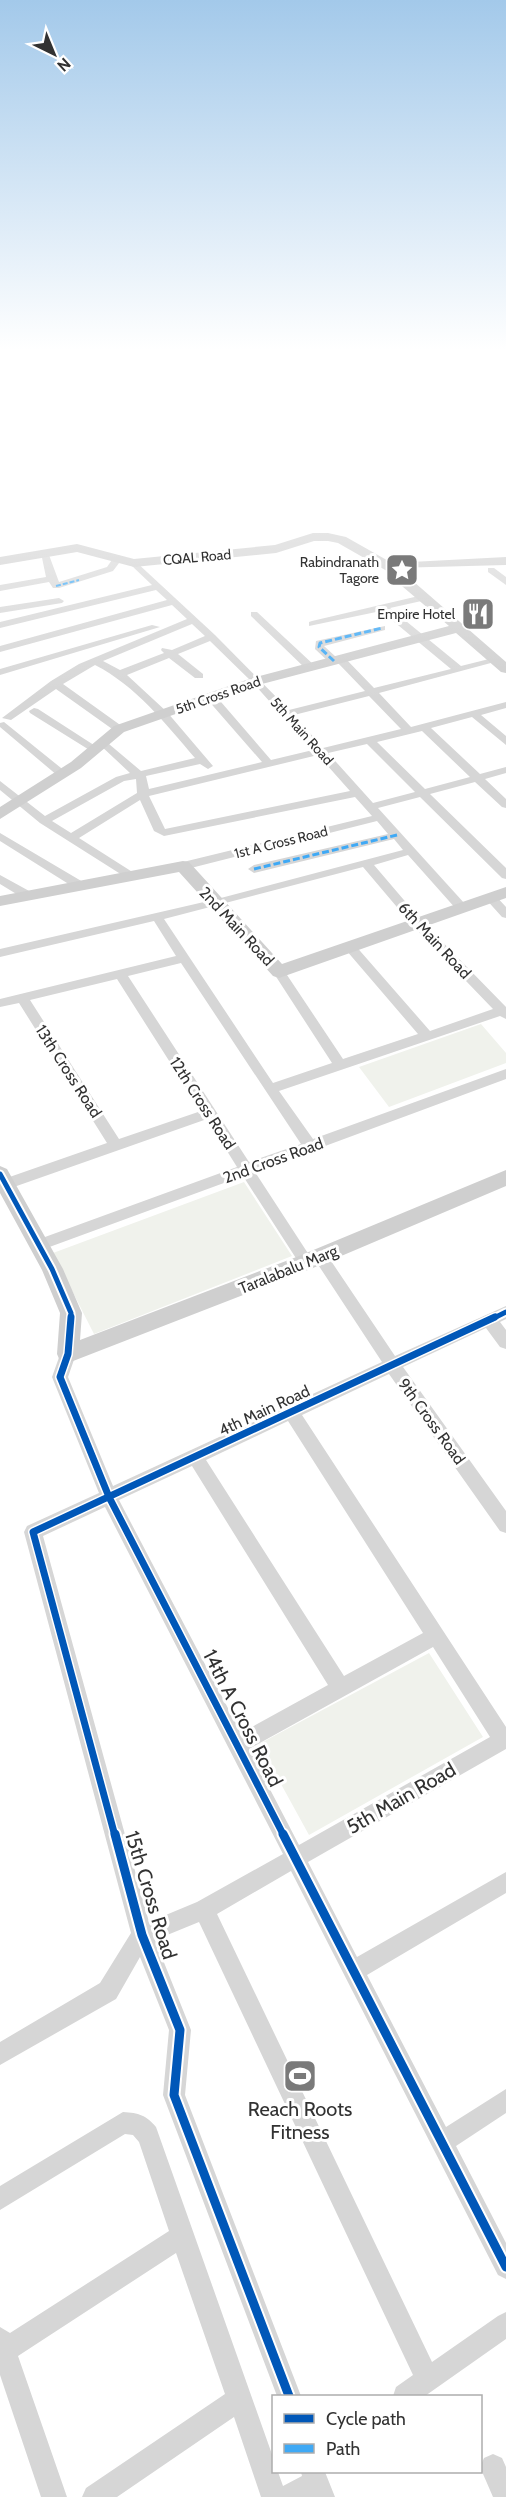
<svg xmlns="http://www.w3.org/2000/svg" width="506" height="2497" font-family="Cabin,sans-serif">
  <rect width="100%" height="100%" fill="#fff"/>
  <path fill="#f0f2ec" d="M481 1024 506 1053V1063L389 1107 359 1067Z
    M244 1182 292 1256 94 1334 53 1253Z
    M429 1653 483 1737 309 1835 259 1744Z"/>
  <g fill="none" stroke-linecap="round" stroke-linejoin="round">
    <path fill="#d6d6d6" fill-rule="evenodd" d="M41 553 49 555 59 582 107 567 114 557 122 559 113 571 59 588H53L49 582 0 591V585L46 577Z
      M134 560 215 635 289 710 365 691 338 663H330L315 649 316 641 385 626V630L324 646 336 657H344L374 688 451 669 381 611 309 626V622L312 621 423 595 426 596V600L390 608 461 666 497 657 502 660 379 693 411 727 506 702V708L481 715 506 736V745L472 717 431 728 480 774 506 767V773L485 779 506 799V808L502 807 475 782 430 794 506 868V879L502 878 420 797 378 808 465 904V910H457L408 855 374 865 421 920 506 1007V1019L500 1016 279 1091 313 1139 506 1069V1079L255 1172 311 1258 314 1262 311 1266H301L243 1176 44 1249H34L32 1245 34 1241 237 1167 207 1119 11 1188 6 1189 0 1186 1 1180 107 1143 19 1003 0 1007V999L176 956 154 921 0 957V949L217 899 403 850 394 839 254 873 248 869 254 865 388 834 377 821 183 870 177 866 179 863 372 816 355 797 164 836 154 831 140 800 79 838 134 873V879L130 880 40 823 0 790V781L45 816 116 777 130 773 99 744V740L103 739 141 771 195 758C165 723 136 686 95 665L63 684 123 727V731H115L56 689 11 720 2 718 51 681 79 664 187 619 172 605 0 652V646L167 600 156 590 0 628V622L152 585 131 565 129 563ZM192 624 205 636 172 650 162 648 161 650 164 653 120 670 103 661ZM210 641 253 683 313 750 271 760 215 695 211 694 206 697 207 699 262 762 149 789 146 776 200 764 208 769 213 766 167 712 127 675 169 658 195 678H203V674L178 654ZM369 696 401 729 323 748 294 715ZM422 731 470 777 425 789 377 742ZM367 744 415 792 373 803 328 753ZM318 755 350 791 165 829 149 796ZM136 779 137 793 71 833 52 821 124 781ZM363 867 413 926 493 1009 430 1031 354 944H346L344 947 346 950 418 1034 343 1059 283 969H275L273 972 332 1063 273 1083 164 919ZM181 963 301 1144 249 1162 128 976ZM117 979 201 1111 119 1139 30 1000Z
      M488 568H494L506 577V585L488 572Z
      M59 598 64 601 62 603 0 613V607Z
      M251 612H257L314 665V669H306L251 616Z
      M152 625 160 627 0 675V669Z
      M34 708 38 709 100 749 95 752 91 751 30 713 29 711Z
      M4 722 66 772V776H58L0 727V723Z
      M0 833 83 882 85 885 79 889 75 888 0 841Z
      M0 875 31 892 33 895 27 899 23 898 0 884Z
      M490 893 494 894 506 907V918L502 917 484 897Z
      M320 1250 325 1252 395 1356 506 1306V1319L500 1322 506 1330V1349L500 1347 486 1328 403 1367 506 1511V1533L500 1531 389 1374 302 1415 506 1727V1749L308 1862 357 1957 506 1872V1893L367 1975 446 2127 506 2089V2113L456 2146 506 2243V2279L498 2275 291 1871 217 1914 432 2362 498 2316 506 2312V2339L425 2396H393L396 2387 413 2375 199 1922 155 1940 191 2030 185 2095 301 2396H277L163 2095 169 2030 140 1957 116 1999 0 2065V2042L100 1983 131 1933 24 1532 27 1526 99 1493 52 1377 62 1349 68 1347 74 1349 76 1354 68 1377 113 1486 382 1362 315 1260 312 1256 315 1252ZM288 1421 423 1633 344 1676 206 1460ZM192 1466 328 1685 241 1733 119 1500ZM105 1507 283 1854 197 1902 149 1922 43 1536ZM433 1647 490 1737 299 1845 249 1749Z
      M123 2112C139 2113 146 2115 156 2127L274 2460V2472H278L283 2486 302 2476 301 2472H325L335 2497H261L234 2417 117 2497H82L86 2488 225 2394 176 2253 18 2356 67 2497H41L0 2375V2327L10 2333 169 2231 139 2142 133 2135 125 2134 0 2210V2186Z
      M493 2454 502 2458 506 2467V2497H493L480 2467 484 2458Z"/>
    <path fill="#cfcfcf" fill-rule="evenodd" d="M313 533H328L346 537 392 563 506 557V565L393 568 387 571 338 543 328 541H314L276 553 134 567 77 552 0 565V557L77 544 134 559 275 545Z
      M401 574 406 575 506 662V673L501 672 456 633 262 684 124 732 81 768 0 819V807L71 762 114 726 252 678 449 626 396 581 394 578Z
      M183 861 189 862 282 964 506 887V898L279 978 273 976 179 872 0 906V896Z
      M0 1166 7 1169 63 1269 82 1313 80 1340 299 1256 506 1170V1186L313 1268 68 1363 60 1361 57 1354 60 1313 42 1270 0 1193Z"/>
    <path stroke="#3fa9f5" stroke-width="2" stroke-dasharray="5 2" stroke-linecap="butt" d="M56 586 79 580"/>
    <path stroke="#3fa9f5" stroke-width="3" stroke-dasharray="7 3" stroke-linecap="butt" d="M334 661 319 647 320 643 382 628
      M254 869 397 835"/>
    <g stroke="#fff" stroke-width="9">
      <path id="cycleway-far2" d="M0 1174 52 1269 71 1313V1319
        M492 1319 506 1312"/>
    </g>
    <g stroke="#fff" stroke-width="10">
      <path id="cycleway-far1" d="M71 1317 68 1354 60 1377 109 1497 284 1836
        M115 1836 33 1532 495 1317"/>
    </g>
    <g stroke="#fff" stroke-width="13">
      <path id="cycleway" d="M115 1834 142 1935 180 2030 174 2095 289 2396
        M283 1834 506 2267"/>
    </g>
    <use href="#cycleway-far2" stroke="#0057b8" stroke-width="5"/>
    <use href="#cycleway-far1" stroke="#0057b8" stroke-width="7"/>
    <use href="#cycleway" stroke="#0057b8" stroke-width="9"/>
  </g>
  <linearGradient id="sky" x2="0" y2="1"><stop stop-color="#a3c9ea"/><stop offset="0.5" stop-color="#fff"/><stop offset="1" stop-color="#fff" stop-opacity="0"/></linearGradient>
  <rect width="506" height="699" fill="url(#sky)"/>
  <defs>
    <g id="sight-square" transform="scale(1.725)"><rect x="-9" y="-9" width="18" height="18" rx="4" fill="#7a7a7a" stroke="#fff"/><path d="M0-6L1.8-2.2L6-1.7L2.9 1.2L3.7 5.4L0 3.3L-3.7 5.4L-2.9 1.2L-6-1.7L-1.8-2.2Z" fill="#fff"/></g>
    <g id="restaurant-square" transform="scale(1.725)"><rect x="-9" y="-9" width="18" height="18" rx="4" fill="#7a7a7a" stroke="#fff"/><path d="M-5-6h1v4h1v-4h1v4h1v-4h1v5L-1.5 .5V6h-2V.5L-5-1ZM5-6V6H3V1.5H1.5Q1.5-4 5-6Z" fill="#fff"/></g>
    <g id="stadium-square" transform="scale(1.725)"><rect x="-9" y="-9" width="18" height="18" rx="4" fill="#7a7a7a" stroke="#fff"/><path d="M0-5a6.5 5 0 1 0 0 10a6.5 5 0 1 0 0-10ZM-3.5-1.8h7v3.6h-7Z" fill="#fff"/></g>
  </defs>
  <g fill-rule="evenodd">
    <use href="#sight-square" x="402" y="570"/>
    <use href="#restaurant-square" x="478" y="614"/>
    <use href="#stadium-square" x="300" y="2076"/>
  </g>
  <g text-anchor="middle" stroke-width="6" stroke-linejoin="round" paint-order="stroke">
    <g font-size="14" fill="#323232" stroke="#fff">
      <text transform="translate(197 557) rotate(-5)" y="5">CQAL Road</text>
      <text transform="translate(218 695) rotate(-19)" y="5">5th Cross Road</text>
      <text transform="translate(302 731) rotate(48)" y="5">5th Main Road</text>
      <text transform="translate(281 842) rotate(-14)" y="5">1st A Cross Road</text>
    </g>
    <g font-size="14" fill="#323232" stroke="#fff" text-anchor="end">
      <text x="379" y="567">Rabindranath<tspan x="379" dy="16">Tagore</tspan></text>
      <text x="455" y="619">Empire Hotel</text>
    </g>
    <g font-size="16" fill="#323232" stroke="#fff">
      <text transform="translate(237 926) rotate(47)" y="6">2nd Main Road</text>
      <text transform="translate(435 940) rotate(47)" y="6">6th Main Road</text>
      <text transform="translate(69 1071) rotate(57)" y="6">13th Cross Road</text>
      <text transform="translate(203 1103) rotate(57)" y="6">12th Cross Road</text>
      <text transform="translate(273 1160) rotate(-20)" y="6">2nd Cross Road</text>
      <text transform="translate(288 1269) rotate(-22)" y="6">Taralabalu Marg</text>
      <text transform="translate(264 1410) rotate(-25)" y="6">4th Main Road</text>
      <text transform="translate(432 1421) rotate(54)" y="6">9th Cross Road</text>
    </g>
    <g font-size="20" fill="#323232" stroke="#fff">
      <text transform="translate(243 1718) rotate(63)" y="7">14th A Cross Road</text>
      <text transform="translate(401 1798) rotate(-30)" y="7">5th Main Road</text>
      <text transform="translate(151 1895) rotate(73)" y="7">15th Cross Road</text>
    </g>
    <g font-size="20" fill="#323232" stroke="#fff">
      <text x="300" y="2116">Reach Roots<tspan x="300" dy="23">Fitness</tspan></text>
    </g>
  </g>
  <rect x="272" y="2395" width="210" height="78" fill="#ffffff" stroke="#adadad" stroke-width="1.5"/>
  <rect x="284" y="2414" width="30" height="9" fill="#0057b8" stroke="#adadad" stroke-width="1.5"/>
  <text x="326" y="2425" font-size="18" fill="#323232">Cycle path</text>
  <rect x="284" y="2444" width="30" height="9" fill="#3fa9f5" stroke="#adadad" stroke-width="1.5"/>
  <text x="326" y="2455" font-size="18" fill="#323232">Path</text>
  <g transform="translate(54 54) rotate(137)" stroke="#ffffff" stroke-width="4.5" paint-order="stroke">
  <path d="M0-4.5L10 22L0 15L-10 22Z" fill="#323232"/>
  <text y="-9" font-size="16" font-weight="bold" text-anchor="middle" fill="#323232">N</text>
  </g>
</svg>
